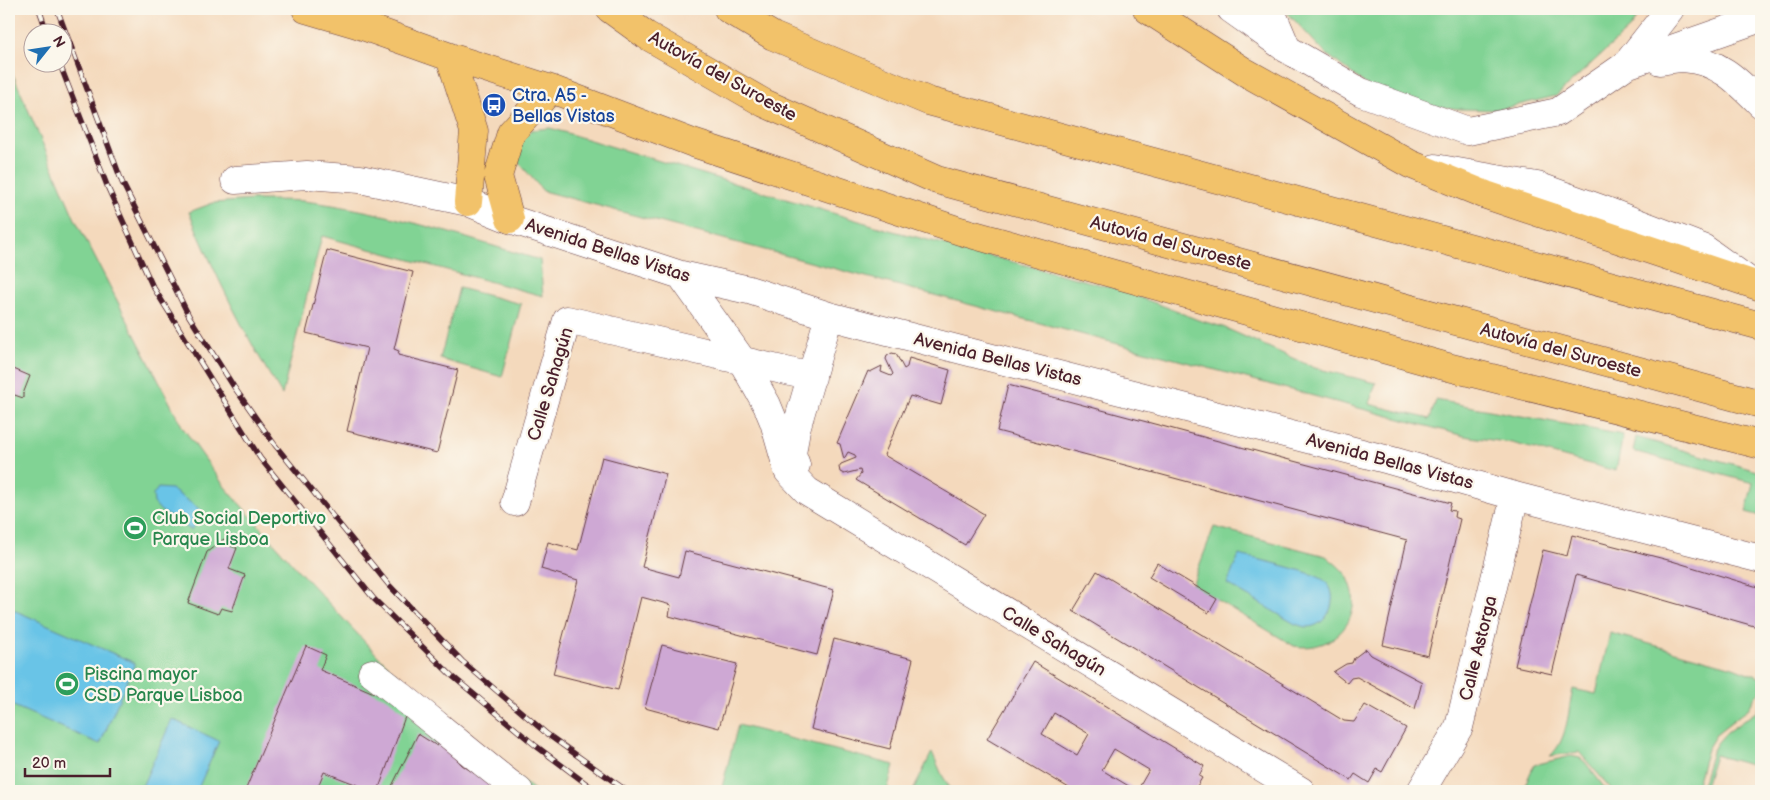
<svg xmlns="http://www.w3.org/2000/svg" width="1770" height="800" font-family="'Balsamiq Sans',sans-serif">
  <rect width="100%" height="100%" fill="#fbf7ec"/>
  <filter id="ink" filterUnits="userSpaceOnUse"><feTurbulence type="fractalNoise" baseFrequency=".02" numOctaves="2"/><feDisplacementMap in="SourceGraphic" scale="10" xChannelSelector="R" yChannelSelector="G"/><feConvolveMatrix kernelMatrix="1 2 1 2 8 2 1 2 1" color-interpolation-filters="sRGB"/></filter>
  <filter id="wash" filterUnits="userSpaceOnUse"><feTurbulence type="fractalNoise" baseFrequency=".0096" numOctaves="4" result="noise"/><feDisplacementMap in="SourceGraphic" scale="20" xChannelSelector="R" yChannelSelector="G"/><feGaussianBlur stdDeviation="1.12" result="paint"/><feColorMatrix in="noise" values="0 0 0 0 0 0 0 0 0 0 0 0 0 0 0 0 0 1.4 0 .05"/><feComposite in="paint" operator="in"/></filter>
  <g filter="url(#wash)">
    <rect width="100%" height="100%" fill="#f4d9bc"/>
    <path fill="#81d394" stroke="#667960" d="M1284 9H1641L1631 27 1556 96 1497 110 1460 109 1423 105 1369 87 1325 53Z
      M9 65 74 217 183 428 225 487 297 569 378 656 458 731 536 791H9Z
      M550 128 889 230 1114 288 1166 307 1198 320 1223 327 1315 368 1376 383 1369 404 1430 419 1436 400 1623 435 1616 471 1512 443 1464 436 1434 428 543 191 516 159 517 144 531 130Z
      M253 200C270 200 287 200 303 201 384 210 462 237 540 260L543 296 322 236 282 395C245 336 215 275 189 212L213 203Z
      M459 288 521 304 502 377 440 359Z
      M1636 437 1761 472V516L1746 512 1753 483 1633 451Z
      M1214 527 1326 556C1334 563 1343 569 1348 578 1367 617 1334 653 1294 646L1192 585Z
      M1610 633 1733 667 1761 678V691L1755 697 1749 708 1717 733 1707 749 1695 791H1613L1579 752 1550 756C1568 740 1568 711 1573 689L1596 694Z
      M1761 703V768L1715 755 1704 789 1701 788 1712 752 1717 743 1727 732 1756 712Z
      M738 725 894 765 887 791H721Z
      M932 752 942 775 952 791H913Z
      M1571 756 1580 758 1585 762 1607 791H1535L1525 785 1534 765Z"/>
    <path fill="#69c4e7" stroke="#5a7289" d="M158 488 171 489 204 512 191 530 161 511 154 503 153 495Z
      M1239 555C1256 559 1313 571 1325 581 1341 595 1329 627 1307 627 1303 627 1299 625 1295 624L1227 584Z
      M9 608 135 663 100 744 9 704Z
      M172 719 219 741 197 791H140Z"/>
    <g id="blocks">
      <path fill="#cea8d4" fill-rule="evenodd" d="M327 250 413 272 394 349 399 351 398 355 458 370 437 453 347 431 367 348 306 333Z
        M892 353 896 354 904 369 907 367 909 358 950 370 941 405 910 396 884 455 984 514 965 545 856 480 861 474 860 470 844 474 840 472 839 467 841 464 856 458 855 455 848 452 844 459 840 444 837 443 868 371 870 372 882 366 881 372 891 376 893 374 886 359 887 356Z
        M9 367 30 376 23 394V398L9 393Z
        M1008 385 1451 503 1449 510 1455 511 1454 517 1460 519 1428 656 1383 645 1407 540 997 431Z
        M602 457 666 474 642 567 679 577 685 551 834 590 817 655 669 616 671 605 641 597 618 690 553 674 578 580 541 569 548 542 578 550Z
        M1572 535 1672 561 1761 588V628L1576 575 1552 674 1515 666 1543 550 1567 556Z
        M224 539 232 543 231 546 237 548 229 569 245 575 232 611 221 608 218 614 188 603 207 552Z
        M1157 563 1217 599 1209 613 1149 577Z
        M1097 571 1344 721 1354 722 1365 705 1406 728 1382 772 1377 769 1369 783 1355 774 1351 780 1073 611Z
        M834 639 913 659 890 749 811 729Z
        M662 645 737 664 719 728 645 708Z
        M306 646 326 655 320 670 388 699 406 714 378 791H373L324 772 316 791H245Z
        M1366 649 1371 655 1422 682 1415 709 1357 677 1351 678 1347 683 1333 672 1346 664 1352 663 1354 658Z
        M1033 662 1204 766 1199 776 1202 778 1194 791H1074L987 739ZM1054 713 1089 734 1077 755 1042 734ZM1114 749 1149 770 1137 791 1102 770Z
        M418 734 437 746 440 741 462 765 500 791H418L421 785 417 791H395L392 786Z"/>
    </g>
  </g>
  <g filter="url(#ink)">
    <use href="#blocks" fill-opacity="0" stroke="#643b41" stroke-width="1"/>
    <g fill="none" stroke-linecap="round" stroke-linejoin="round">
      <g stroke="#643b41" stroke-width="29">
        <path id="minor" d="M1231 9 1287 49 1361 92 1468 131 1558 112 1626 65 1761 18
          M1270 9 1287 49
          M1660 61C1667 60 1676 58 1683 58 1718 60 1738 81 1761 104
          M1626 65 1670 9
          M1435 168 1537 186 1601 209 1703 248 1746 279
          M235 180 307 175 360 179 468 202 510 219 681 275 749 290 829 316 1389 460 1515 496 1761 559
          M681 275 741 359 767 405 774 422 788 471 807 491 1301 791
          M796 465 792 454 796 429 829 316
          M515 502 567 320 812 377
          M372 673C422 711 469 753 519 791
          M1421 791 1459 727 1515 496"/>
      </g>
      <g stroke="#643b41" stroke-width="29">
        <path id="highway" d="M306 9 357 24 450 57 551 89 693 143 960 231 1444 366 1761 445
          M610 9 646 35 764 103 937 180 1761 404
          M728 9 773 36 928 101 1761 326
          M1147 9 1245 72 1410 164 1486 195 1761 287
          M450 57 474 131 468 202
          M510 219 498 176 511 133 551 89"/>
      </g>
      <use href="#minor" stroke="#fff" stroke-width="28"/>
      <use href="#highway" stroke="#f2c26a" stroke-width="28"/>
      <g stroke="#4a1f2b" stroke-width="5.5">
        <path id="rail" d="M39 9 47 32
          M57 9 122 182 189 316 234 387 275 445 388 584 462 661 547 734 627 791
          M59 62 108 188 152 285 260 458 374 599 451 675 536 746 596 791"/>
      </g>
      <use href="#rail" stroke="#fbf7ec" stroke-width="4" stroke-dasharray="11" stroke-linecap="butt"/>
    </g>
  </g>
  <defs>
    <g id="bus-disc" transform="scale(1.25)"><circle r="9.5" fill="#1a4fb4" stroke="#fbf7ec"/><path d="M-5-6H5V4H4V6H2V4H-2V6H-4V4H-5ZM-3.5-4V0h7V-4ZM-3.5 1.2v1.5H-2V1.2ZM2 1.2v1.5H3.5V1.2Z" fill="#fff"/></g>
    <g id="stadium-disc" transform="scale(1.25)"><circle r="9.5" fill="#2e9e5b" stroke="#fbf7ec"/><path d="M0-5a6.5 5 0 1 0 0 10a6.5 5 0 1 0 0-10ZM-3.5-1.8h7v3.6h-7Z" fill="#fff"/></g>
  </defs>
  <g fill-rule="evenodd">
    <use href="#bus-disc" x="494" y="105"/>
    <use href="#stadium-disc" x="135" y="528"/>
    <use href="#stadium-disc" x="67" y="684"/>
  </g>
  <g text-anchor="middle" stroke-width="4.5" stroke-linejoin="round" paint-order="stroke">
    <g font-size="18" fill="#4a1f2b" stroke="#fbf7ec">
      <text transform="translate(723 76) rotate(29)" y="6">Autovía del Suroeste</text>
      <text transform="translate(1171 243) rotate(15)" y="6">Autovía del Suroeste</text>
      <text transform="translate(608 250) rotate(18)" y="6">Avenida Bellas Vistas</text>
      <text transform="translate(1561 350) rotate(15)" y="6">Autovía del Suroeste</text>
      <text transform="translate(998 359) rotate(14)" y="6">Avenida Bellas Vistas</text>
      <text transform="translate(550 384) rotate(-73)" y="6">Calle Sahagún</text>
      <text transform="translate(1390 461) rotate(15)" y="6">Avenida Bellas Vistas</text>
      <text transform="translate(1054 641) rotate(31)" y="6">Calle Sahagún</text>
      <text transform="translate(1478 648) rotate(-76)" y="6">Calle Astorga</text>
    </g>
    <g font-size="18" fill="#164399" stroke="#fbf7ec" text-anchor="start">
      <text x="512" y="101">Ctra. A5 -<tspan x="512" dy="21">Bellas Vistas</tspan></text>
    </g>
    <g font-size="18" fill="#27864d" stroke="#fbf7ec" text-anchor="start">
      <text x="152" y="524">Club Social Deportivo<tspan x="152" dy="21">Parque Lisboa</tspan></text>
      <text x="84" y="680">Piscina mayor<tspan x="84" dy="21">CSD Parque Lisboa</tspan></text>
    </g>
  </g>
  <rect width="1770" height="800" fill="none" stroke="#fbf7ec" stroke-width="30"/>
  <g transform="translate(48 48) rotate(60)"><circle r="24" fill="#fbf7ec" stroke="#b4a19f"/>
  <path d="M0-4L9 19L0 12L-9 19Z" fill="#1f6fb2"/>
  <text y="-8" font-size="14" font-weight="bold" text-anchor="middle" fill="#4a1f2b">N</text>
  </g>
  <path d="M25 768v8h85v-8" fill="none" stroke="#4a1f2b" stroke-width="2.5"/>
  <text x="32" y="768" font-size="15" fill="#4a1f2b" stroke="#fbf7ec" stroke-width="4" paint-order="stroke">20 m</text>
</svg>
